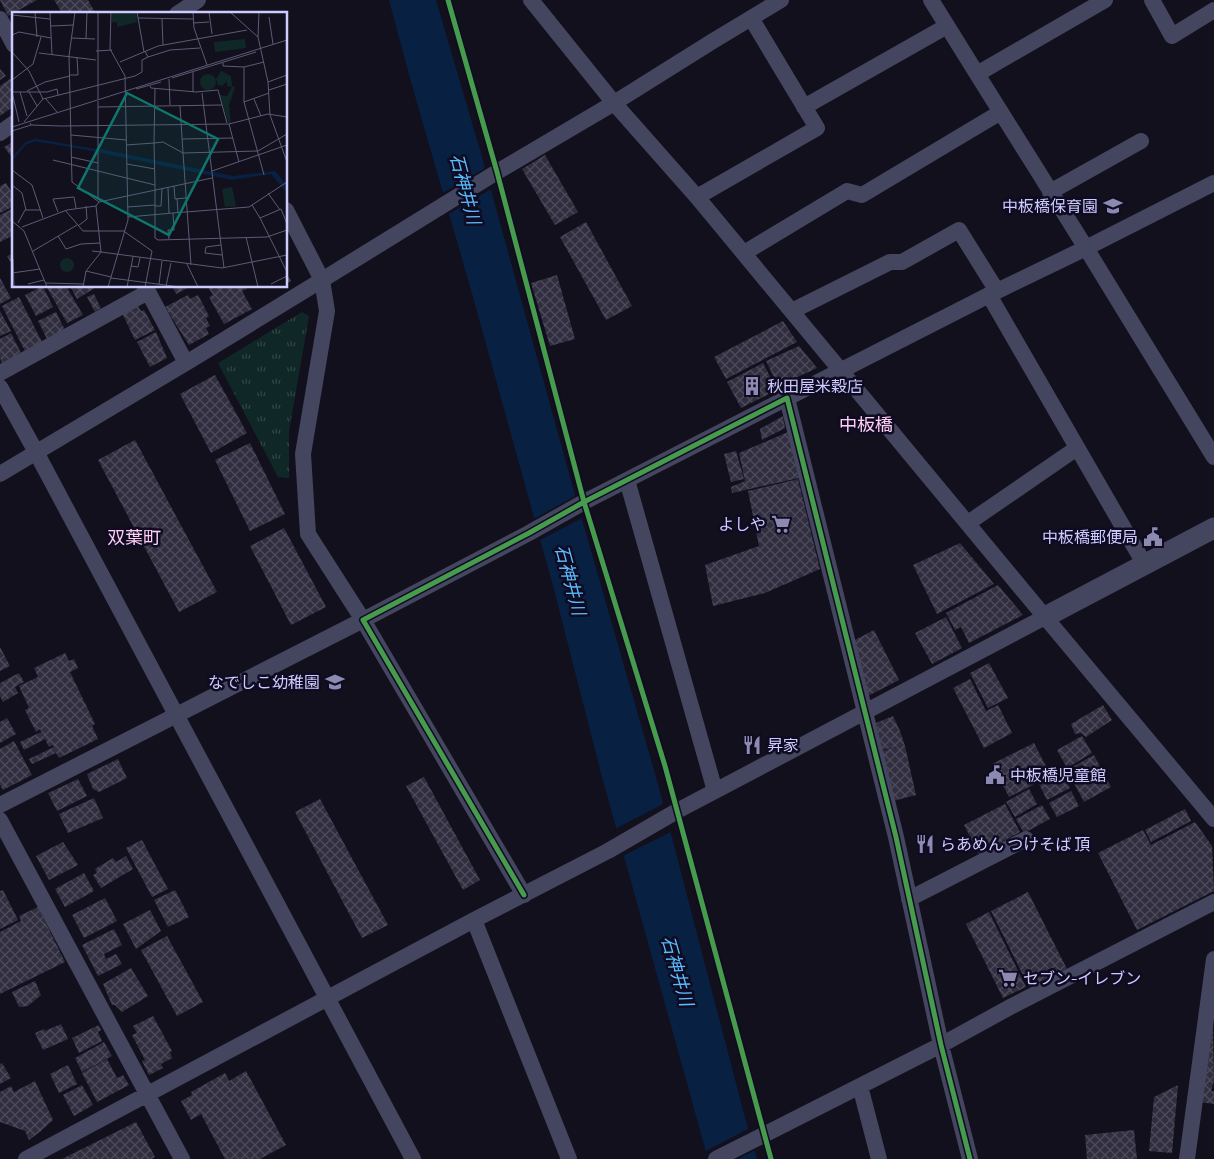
<svg xmlns="http://www.w3.org/2000/svg" width="1214" height="1159" font-family="Barlow,'Noto Sans JP',sans-serif">
  <defs>
    <pattern id="grass-tufts" width="24" height="20" patternUnits="userSpaceOnUse" patternTransform="scale(1.25)"><rect width="24" height="20" fill="#0f2827"/><path d="M3 7l-1-3M5 7V3M7 7l1-3M15 17l-1-3M17 17v-4M19 17l1-3" fill="none" stroke="#314647"/></pattern>
    <pattern id="building-cross-hatch" width="8" height="8" patternUnits="userSpaceOnUse" patternTransform="scale(1.25)"><rect width="8" height="8" fill="#302e3f"/><path d="M0 0l8 8M0 8l8-8" fill="none" stroke="#4d4b5c"/></pattern>
  </defs>
  <rect width="100%" height="100%" fill="#12101d"/>
  <path fill="url(#grass-tufts)" d="M302 312 309 316 289 431V478L278 477 218 363Z"/>
  <path fill="#082041" d="M389 0H436L480 150 573 488 658 784 744 1114 757 1159H708L602 777 553 586 473 297 411 82Z"/>
  <path fill="#12101d" d="M487 167 493 188 447 215 441 194Z
    M577 495 584 517 538 541 532 520Z
    M665 803 673 831 623 856 615 829Z
    M750 1128 757 1149 738 1159H707L704 1152Z"/>
  <path fill="url(#building-cross-hatch)" d="M0 0H37L8 16Z
    M54 0H88L96 14H63Z
    M0 69 6 76 0 80Z
    M10 79 13 81 14 80V106L0 116V86Z
    M14 141V160L4 147Z
    M545 155 578 212 555 225 522 169Z
    M6 183 14 196V206L0 213V186Z
    M14 208V235L0 242V215Z
    M586 222 632 306 606 320 560 237Z
    M14 253V268L7 256Z
    M286 272 291 281 286 284Z
    M557 275 575 339 550 346 531 283Z
    M0 278 11 298 0 304Z
    M43 286 53 307 36 316 25 295Z
    M46 286H66L83 315 67 323Z
    M70 286H98L77 299Z
    M172 286H192L176 294Z
    M209 286H245L247 289 242 291 252 309 224 324 209 297 213 295 208 287Z
    M94 294 101 308 95 312 87 297Z
    M188 295 190 299 198 295 209 316 206 318 210 326 206 328 209 334 189 345 165 307Z
    M19 297 42 342 25 351 2 306Z
    M137 305 141 311 144 310 155 330 135 340 122 313Z
    M0 311 11 331 0 336Z
    M56 312 65 330 47 339 38 321Z
    M783 321 797 342 726 379 714 357Z
    M156 332 167 358 150 367 137 342Z
    M11 333 21 353 2 363 0 358V339Z
    M799 346 817 368 778 386 766 361Z
    M763 363 777 390 741 408 727 382Z
    M215 375 247 433 211 453 180 394Z
    M783 416 785 428 762 440 760 429Z
    M788 432 799 478 732 493 731 487 745 481 739 453Z
    M135 440 217 592 179 612 98 460Z
    M250 443 285 514 250 531 215 460Z
    M736 451 744 479 731 482 724 454Z
    M798 479 820 569 765 593 713 606 705 565 759 546 748 491Z
    M284 528 326 607 291 625 250 546Z
    M960 543 994 584 937 614 913 565Z
    M998 585 1023 615 969 643 961 627 955 630 946 613Z
    M946 617 962 648 932 664 915 633Z
    M874 630 899 680 868 696 853 641Z
    M0 647 10 666 0 671Z
    M65 653 69 661 74 659 78 668 70 672 95 724 92 726 98 739 59 758 56 753 32 764 29 759 54 747 53 745 49 747 40 729 36 732 25 710 29 708 19 686 38 677 34 668Z
    M989 663 1008 698 988 708 970 673Z
    M19 673 24 682 15 687 18 693 3 702 0 696V683Z
    M970 679 986 711 998 705 1012 733 984 748 953 688Z
    M1103 705 1112 720 1086 737 1081 733 1075 734 1071 724Z
    M893 716 900 731 905 746 916 795 893 801 881 751 902 746 882 750 876 723Z
    M7 718 16 734 0 743V722Z
    M41 732 45 739 24 750 20 742Z
    M1082 736 1092 753 1067 768 1057 750Z
    M14 741 32 775 3 790 0 785V749Z
    M1034 743 1051 776 1009 797 992 764Z
    M1094 755 1111 787 1084 802 1067 770Z
    M118 759 127 778 99 792 93 789 87 774Z
    M1062 772 1070 788 1047 800 1039 784Z
    M424 777 480 880 463 890 406 786Z
    M78 779 87 796 57 811 48 793Z
    M1029 789 1037 804 1015 817 1006 802Z
    M1071 791 1079 806 1057 817 1049 803Z
    M94 798 103 818 68 833 59 814Z
    M320 799 388 925 362 938 295 812Z
    M1005 804 1020 832 979 854 964 825Z
    M1042 805 1050 819 1024 833 1016 819Z
    M1185 809 1191 821 1151 842 1145 830Z
    M1195 822 1212 846 1214 891 1137 930 1098 853 1143 830 1151 845Z
    M142 840 168 889 152 897 126 848Z
    M63 842 78 865 49 880 36 856Z
    M126 856 133 869 101 888 93 875 97 873 95 869 113 858 116 862Z
    M84 873 94 891 65 907 55 889Z
    M3 890 18 920 0 929V891Z
    M175 890 189 917 168 927 154 900Z
    M1028 892 1067 969 1029 987 991 911Z
    M105 898 117 921 84 938 72 915Z
    M38 907 65 962 0 994V932L21 921 19 916Z
    M150 910 161 931 136 949 123 924Z
    M989 912 1026 987 1003 998 966 924Z
    M114 929 122 945 104 954 106 959 116 954 122 964 98 976 82 945Z
    M167 936 203 1002 177 1016 141 950Z
    M131 968 148 996 122 1012 115 1005H112L103 984Z
    M35 981 41 995 28 1006 19 1007 12 992Z
    M153 1016 172 1051 170 1052 172 1058 161 1064 163 1068 149 1075 142 1061 145 1060 132 1035 137 1033 133 1026Z
    M1213 1022 1214 1081 1211 1091H1214V1104L1199 1102V1091L1209 1059 1207 1058Z
    M61 1024 68 1039 43 1050 35 1033 44 1029 45 1031Z
    M99 1025 101 1030 98 1032 102 1041 79 1053 72 1038Z
    M104 1042 112 1056 82 1072 75 1058Z
    M107 1059 117 1078 123 1075 129 1085 97 1102 82 1073Z
    M2 1063 11 1078 0 1084V1064Z
    M68 1065 77 1084 59 1093 50 1074Z
    M246 1071 286 1145 260 1159H225L201 1114 191 1120 181 1101 192 1095 191 1092 225 1073 229 1081Z
    M35 1081 53 1120 41 1131 29 1140 25 1131 0 1122V1092L11 1086 14 1092Z
    M82 1085 93 1105 74 1116 63 1095Z
    M1178 1085 1172 1153 1149 1151 1154 1097Z
    M136 1122 155 1157 152 1159H62Z
    M1134 1130 1137 1159H1087L1085 1135Z"/>
  <g fill="none" stroke-linecap="round" stroke-linejoin="round">
    <path stroke="#44455e" stroke-width="16" d="M531 0 614 103 697 197 1045 617 1214 819
      M931 0 977 74 1105 0
      M1152 0 1172 36 1214 10
      M177 14 198 0
      M0 19 14 45
      M977 74 1086 248 1214 457
      M804 107 947 26
      M0 133 14 123
      M1050 192 1141 141
      M697 197 817 128 751 18
      M744 253 847 191 862 195 1001 112
      M145 286 186 363
      M989 295 1145 565
      M792 311 890 262H902L959 230 997 291
      M0 373 148 292
      M0 387 36 452 413 1159
      M787 398 989 295 1086 248 1214 183
      M0 474 186 363 322 280 286 210
      M627 480 715 791
      M968 523 1077 448
      M0 805 363 620 308 534 303 454 327 311 322 280 497 172 614 103 713 41 781 0
      M0 820 182 1159
      M524 895 363 620 529 533 584 502 787 398 896 837 941 1045 970 1159
      M909 899 1026 839
      M474 920 569 1159
      M860 1086 879 1159
      M26 1159 474 920 608 851 677 811 1045 617
      M716 1159 941 1045 1012 1006 1214 902
      M1187 1159 1214 959"/>
    <path stroke="#44455e" stroke-width="21" d="M1045 617 1214 528"/>
    <g stroke="#0e0b22" stroke-width="8">
      <path id="cycleway" d="M448 0 497 172 584 502 665 766 771 1159
        M524 895 363 620 529 533 584 502 787 398 896 837 941 1045 970 1159"/>
    </g>
    <use href="#cycleway" stroke="#469c4c" stroke-width="5"/>
  </g>
  <defs>
    <g id="school-bare" transform="scale(1.5)"><path d="M0-5L7-2L0 1L-7-2ZM-4 1L0 2.5L4 1V4Q0 6-4 4Z" fill="#8c8ab0" stroke="#0e0b22" stroke-width="2.5" paint-order="stroke"/></g>
    <g id="building-bare" transform="scale(1.5)"><path d="M-4-6H4V6H1V3H-1V6H-4ZM-2.5-4.3h1.7v1.8h-1.7ZM.8-4.3h1.7v1.8H.8ZM-2.5-1h1.7V.8h-1.7ZM.8-1h1.7V.8H.8Z" fill="#8c8ab0" stroke="#0e0b22" stroke-width="2.5" paint-order="stroke"/></g>
    <g id="supermarket-bare" transform="scale(1.5)"><path d="M-6-5.5h2.5l.6 2H6L4.5 2H-2.5L-4.4-4H-6ZM-1.5 3.2a1.3 1.3 0 1 0 .1 0ZM3 3.2a1.3 1.3 0 1 0 .1 0Z" fill="#8c8ab0" stroke="#0e0b22" stroke-width="2.5" paint-order="stroke"/></g>
    <g id="civic-bare" transform="scale(1.5)"><path d="M-.6-6.5H3V-4.5H.6V-3L4-1V1h2V6H-6V1h2V-1L-.6-3ZM-1.2 2.5V6h2.4V2.5Z" fill="#8c8ab0" stroke="#0e0b22" stroke-width="2.5" paint-order="stroke"/></g>
    <g id="restaurant-bare" transform="scale(1.5)"><path d="M-5-6h1v4h1v-4h1v4h1v-4h1v5L-1.5 .5V6h-2V.5L-5-1ZM5-6V6H3V1.5H1.5Q1.5-4 5-6Z" fill="#8c8ab0" stroke="#0e0b22" stroke-width="2.5" paint-order="stroke"/></g>
  </defs>
  <g fill-rule="evenodd">
    <use href="#school-bare" x="1113" y="206"/>
    <use href="#building-bare" x="752" y="386"/>
    <use href="#supermarket-bare" x="781" y="524"/>
    <use href="#civic-bare" x="1153" y="537"/>
    <use href="#school-bare" x="335" y="682"/>
    <use href="#restaurant-bare" x="752" y="745"/>
    <use href="#civic-bare" x="995" y="775"/>
    <use href="#restaurant-bare" x="925" y="844"/>
    <use href="#supermarket-bare" x="1008" y="978"/>
  </g>
  <g text-anchor="middle" stroke-width="5" stroke-linejoin="round" paint-order="stroke">
    <g font-size="16" fill="#ceccff" stroke="#0e0b22" text-anchor="start">
      <text x="1098" y="212" text-anchor="end">中板橋保育園</text>
      <text x="767" y="392">秋田屋米穀店</text>
      <text x="766" y="530" text-anchor="end">よしや</text>
      <text x="1138" y="543" text-anchor="end">中板橋郵便局</text>
      <text x="320" y="688" text-anchor="end">なでしこ幼稚園</text>
      <text x="767" y="751">昇家</text>
      <text x="1010" y="781">中板橋児童館</text>
      <text x="940" y="850">らあめん つけそば 頂</text>
      <text x="1023" y="984">セブン-イレブン</text>
    </g>
    <g font-size="18" font-style="italic" fill="#5abdff" stroke="#0e0b22">
      <text transform="translate(465 189) rotate(75)" y="6">石神井川</text>
      <text transform="translate(570 580) rotate(75)" y="6">石神井川</text>
      <text transform="translate(677 971) rotate(74)" y="6">石神井川</text>
    </g>
    <g font-size="18" fill="#ffcef0" stroke="#0e0b22">
      <text x="866" y="431">中板橋</text>
      <text x="134" y="544">双葉町</text>
    </g>
  </g>
  <g transform="translate(12 12)">
    <rect width="275" height="275" fill="#12101d"/>
    <path d="M209 59 219 64 220 74 223 75 217 93 219 111 216 110 208 83 215 84 220 75 215 74V69L210 74 206 73 204 67Z" fill="#0f2827"/>
    <path d="M100 0H124L125 10 105 15V10H100ZM233 27 234 36 203 40 202 30ZM188 70a8 8 0 1 1 16 0a8 8 0 1 1-16 0ZM220 175 224 194 213 195 210 177ZM48 253a7 7 0 1 1 14 0a7 7 0 1 1-14 0Z" fill="#0f2827"/>
    <path d="M84 136 221 164 263 159 275 173V181L259 162 220 168 84 140Z" fill="#082041"/>
    <path fill="none" stroke="#082041" stroke-width="2.5" d="M0 147 14 131 24 128 88 139"/>
    <path fill="none" stroke="#5d5b77" stroke-width="1" d="M23 0 25 25M38 0 40 43M63 0 57 44 60 170 87 190M125 0 132 40M181 0 182 16 195 53M197 0 200 22M218 0 246 25M247 0 246 25 256 70 258 103 275 150M0 3 38 7M257 5 261 32M126 6 181 7M150 7 151 33M181 11 197 10M39 14 62 13M0 23 7 20 39 26M60 26 83 27M74 27 75 0M84 39 100 38M133 39 136 45 158 38 188 36M0 40 17 59 31 87M27 41 84 48M108 50 146 34 235 18M211 51V54L232 55 252 50M232 55V90L252 163M58 63H66L65 45M160 66 244 40M157 67 158 93M0 68 21 52 29 25M256 70 275 63M138 74 139 76 184 80 206 78 215 111M124 77 149 70M143 77 142 131 151 130 171 141 179 253M257 78 275 72M15 79 33 70 58 64M0 80H35L45 77 46 83M0 80 7 110M8 80 15 104M17 80 25 94M181 80V60M190 81 212 256M33 86 45 100M86 87V0M242 87 249 104M86 89V188M232 90 257 81M168 94 171 141 246 139 275 122M86 95 210 93M12 110 31 87 123 64 130 60V48L136 45M18 111 19 113 49 114 217 112 256 102 275 105M217 112 227 150M0 115 275 28M0 119 19 113M59 123 114 128M170 127 221 126M59 145 86 151M41 148 143 173 142 131 114 133M115 152 143 157M0 158 20 173 31 206M200 159 275 133M0 173 10 181 14 198M143 173V226L146 228 255 225 275 218M162 174 163 187 174 186M156 176 157 201M256 181 268 198M165 186 166 201M240 193 248 206 269 197 275 212M84 194 89 240 210 256 275 243M84 194 87 190 200 166M143 194H149L150 177M115 195 143 193M53 198 71 219H113M46 200 41 187 62 185 64 196M116 205 161 201M248 206 275 260M0 209 12 219 35 275M6 211 13 198H28M66 214 75 207 74 194M10 215 55 198 84 194M113 220 140 239 133 275M46 224 54 237 69 232 88 231M234 225 246 275M157 227 156 218H162L161 201 237 195 275 170M209 233 194 235 193 241 210 243M21 239 65 213M1 247 2 275M175 252 186 275M119 254 126 255 128 246M74 259 89 240 80 239M0 261 28 257M99 266 168 275M34 271 72 272M16 272 32 268M147 272 150 249M259 272 275 264M154 274 159 251M71 275 74 259 99 265M96 275 116 208 113 64 98 37 99 0M115 275 121 245"/>
    <path fill="#0f766e" fill-opacity="0.15" stroke="#0f766e" stroke-width="2.5" d="M115 81 206 127 157 223 66 176Z"/>
    <rect width="275" height="275" fill="none" stroke="#ceccff" stroke-width="2.5"/>
  </g>
</svg>
